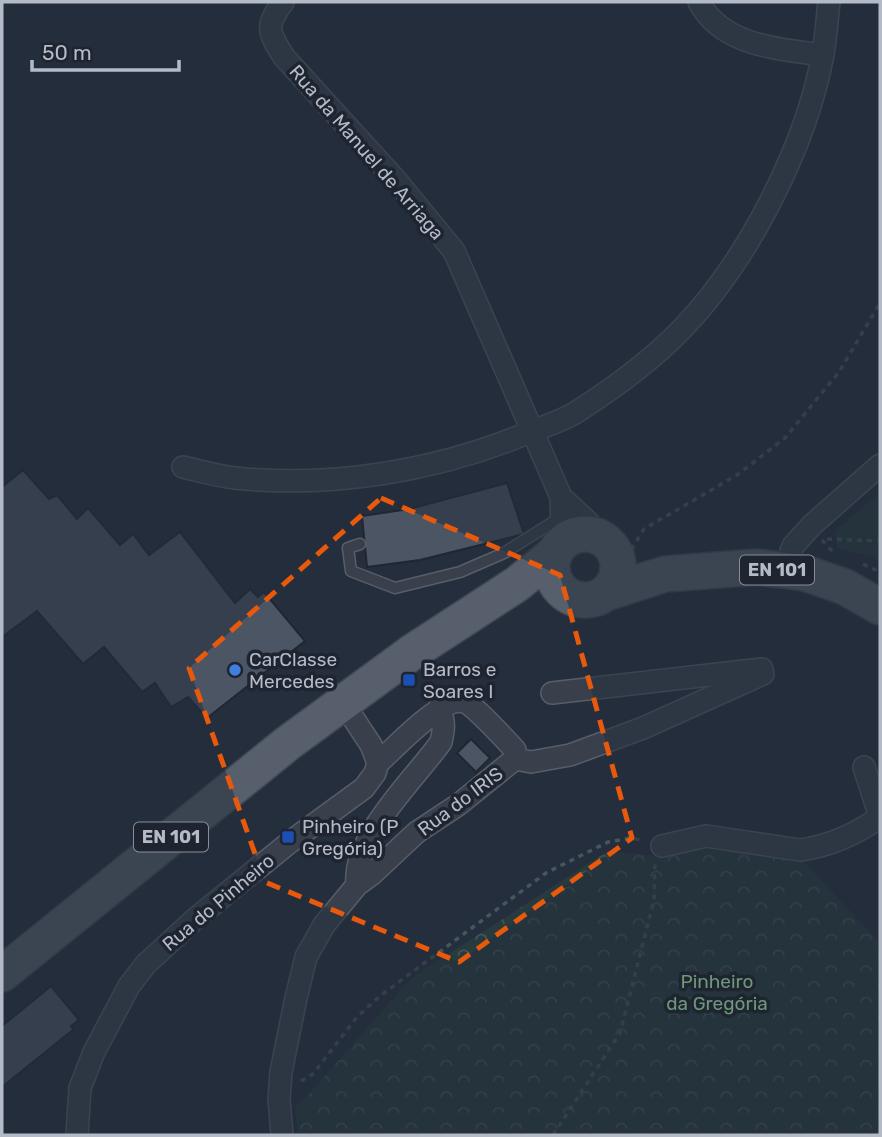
<svg xmlns="http://www.w3.org/2000/svg" width="882" height="1137" font-family="Rubik,sans-serif">
  <defs>
    <pattern id="forest-crowns" width="20" height="18" patternUnits="userSpaceOnUse" patternTransform="scale(1.75)"><rect width="20" height="18" fill="#273a3d"/><path d="M2 6a3 3 0 1 1 6 0M12 15a3 3 0 1 1 6 0" fill="none" stroke="#445558"/></pattern>
  </defs>
  <rect width="100%" height="100%" fill="#252e3c"/>
  <path fill="url(#forest-crowns)" d="M706 846 800 858 880 943V1135H298L295 1107 311 1092 411 978 608 851 663 857Z"/>
  <path fill="#273a3d" d="M880 492V562L874 557 837 548 835 531Z"/>
  <path fill="#4b5564" stroke="#202733" stroke-width="2" d="M23 470 49 499 57 495 77 519 88 508 120 545 133 534 149 555 180 532 235 603 250 589 258 597 264 592 305 641 207 718 188 697 171 707 155 683 142 692 104 647 83 664 37 611 2 637V487Z
    M507 483 524 534 420 560 367 567 362 516 409 509Z
    M471 739 490 758 476 772 457 753Z
    M51 986 79 1020 71 1026 74 1029 2 1087V1026Z"/>
  <g fill="none" stroke-linecap="round" stroke-linejoin="round">
    <g stroke="#575e6a" stroke-width="13">
      <path id="lane" d="M360 544 348 548 351 571 395 588 460 572 504 553 561 517"/>
    </g>
    <g stroke="#575e6a" stroke-width="24">
      <path id="street" d="M283 2C265 26 268 32 284 57L395 179 454 251 561 497 587 521 602 539
        M699 2C722 46 779 49 823 55
        M183 467C200 471 217 476 235 478 331 488 436 471 525 434 542 427 563 421 578 411 614 388 652 360 682 329 747 262 806 147 823 54 826 37 827 19 829 2
        M561 497 562 544
        M784 571 793 546 812 525 880 465
        M515 759 531 762 570 755 643 728 763 674 762 669 552 693
        M378 763C395 748 446 692 467 703 476 708 506 740 515 750V759
        M864 767 880 817
        M662 846 706 836 800 850C830 846 856 834 880 817
        M357 885C352 837 414 780 441 742 444 729 445 721 439 708
        M77 1135 80 1088 94 1052 129 986 146 964 195 919 290 842 364 788 375 773 378 763 371 745 344 704
        M282 1135 279 1099 281 1072 296 998 306 957 324 925 357 885 371 875 417 832 458 805 515 759"/>
    </g>
    <g stroke="#424955" stroke-width="38">
      <path id="primary" d="M552 567a33 33 0 1 1 66 0a33 33 0 1 1-66 0Z
        M606 593 665 574 757 567 805 573 845 587 880 607
        M2 974 288 743 411 653 517 584 554 554"/>
    </g>
    <path stroke="#45575a" stroke-width="3.5" stroke-dasharray="5 5" stroke-linecap="butt" d="M827 539 878 541
      M822 540 833 552
      M626 558 644 529 737 475 785 438 839 372 880 303
      M863 564 880 572
      M301 1081 313 1074 357 1017 380 996 546 873 608 842 631 838 644 841
      M553 1135 620 1033 654 900 655 864"/>
    <use href="#lane" stroke="#39404c" stroke-width="10"/>
    <use href="#street" stroke="#39404c" stroke-width="21"/>
    <use href="#primary" stroke="#575f6c" stroke-width="35"/>
  </g>
  <path d="M0 0H882V1137H0ZM381 498 560 575 632 838 459 962 265 882 189 668Z" fill="#252e3c" fill-opacity=".55" fill-rule="evenodd"/>
  <path fill="none" stroke="#e8590c" stroke-width="5" stroke-dasharray="14 9" stroke-linejoin="round" d="M381 498 560 575 632 838 459 962 265 882 189 668Z"/>
  <circle fill="#3f7fe0" stroke="#1e2531" stroke-width="2.5" cx="235" cy="670" r="7"/>
  <g fill="#1a4fb4" stroke="#1e2531" stroke-width="2.5">
    <rect x="402" y="673" width="14" height="14" rx="3.5"/>
    <rect x="281" y="830" width="14" height="14" rx="3.5"/>
  </g>
  <g text-anchor="middle" stroke-width="7" stroke-linejoin="round" paint-order="stroke">
    <g fill="#1e2531" stroke="#878e9a" stroke-width="2">
      <rect x="740" y="555.5" width="74" height="29" rx="5"/>
      <rect x="134" y="822.5" width="74" height="29" rx="5"/>
    </g>
    <g font-size="18" font-weight="bold" fill="#b4bbc7">
      <text x="777" y="576">EN 101</text>
      <text x="171" y="843">EN 101</text>
    </g>
    <g font-size="19" fill="#b4bbc7" stroke="#1e2531">
      <text transform="translate(367 152) rotate(49)" y="7">Rua da Manuel de Arriaga</text>
      <text transform="translate(460 801) rotate(-37)" y="7">Rua do IRIS</text>
      <text transform="translate(218 902) rotate(-40)" y="7">Rua do Pinheiro</text>
    </g>
    <g font-size="19" fill="#b4bbc7" stroke="#1e2531" text-anchor="start">
      <text x="249" y="666">CarClasse<tspan x="249" dy="22">Mercedes</tspan></text>
      <text x="423" y="676">Barros e<tspan x="423" dy="22">Soares I</tspan></text>
      <text x="302" y="833">Pinheiro (P<tspan x="302" dy="22">Gregória)</tspan></text>
    </g>
    <g font-size="19" fill="#6d9777" stroke="#1e2531">
      <text x="717" y="988">Pinheiro<tspan x="717" dy="22">da Gregória</tspan></text>
    </g>
  </g>
  <rect width="882" height="1137" fill="none" stroke="#b4bbc7" stroke-width="7"/>
  <path d="M32 60v10h147v-10" fill="none" stroke="#b4bbc7" stroke-width="3.5"/>
  <text x="42" y="60" font-size="21" fill="#b4bbc7" stroke="#1e2531" stroke-width="5" paint-order="stroke">50 m</text>
</svg>
